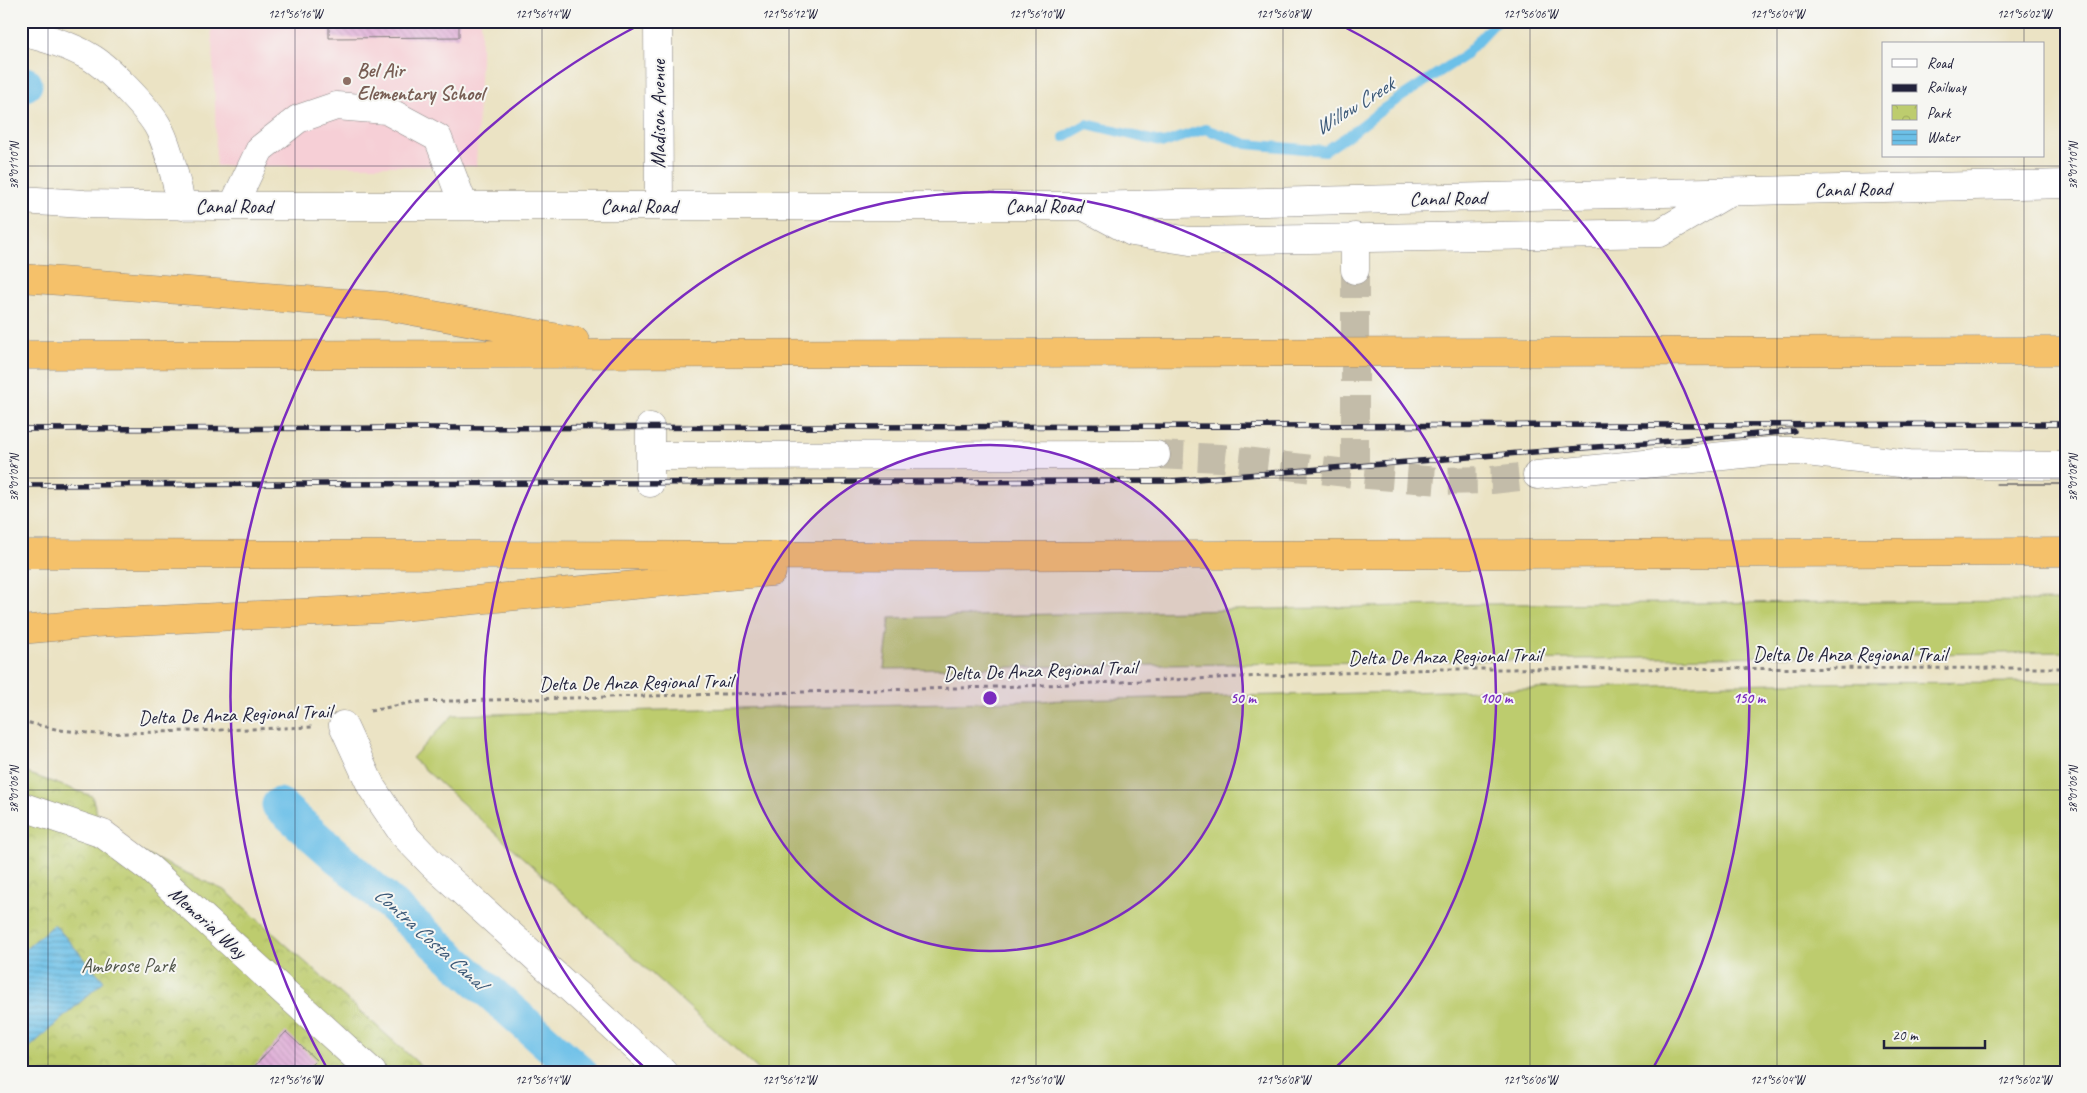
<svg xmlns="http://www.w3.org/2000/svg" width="2087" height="1093" font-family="Caveat,sans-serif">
  <defs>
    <pattern id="park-crowns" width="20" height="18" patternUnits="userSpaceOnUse" patternTransform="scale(1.25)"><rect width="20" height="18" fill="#bdcc6e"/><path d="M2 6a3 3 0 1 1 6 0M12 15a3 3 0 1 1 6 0" fill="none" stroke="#a2af60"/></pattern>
    <pattern id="water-rules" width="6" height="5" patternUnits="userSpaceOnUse" patternTransform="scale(1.25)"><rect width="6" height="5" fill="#6cc0e8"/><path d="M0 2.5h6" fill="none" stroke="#589cbd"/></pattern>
    <pattern id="building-back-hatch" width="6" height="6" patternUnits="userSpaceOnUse" patternTransform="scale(1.25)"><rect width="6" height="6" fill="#e0afd8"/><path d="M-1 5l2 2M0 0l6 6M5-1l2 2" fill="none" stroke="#c096ba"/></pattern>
  </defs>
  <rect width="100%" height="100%" fill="#f6f6f2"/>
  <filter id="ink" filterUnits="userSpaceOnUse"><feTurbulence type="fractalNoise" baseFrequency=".02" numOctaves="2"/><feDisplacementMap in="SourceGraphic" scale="10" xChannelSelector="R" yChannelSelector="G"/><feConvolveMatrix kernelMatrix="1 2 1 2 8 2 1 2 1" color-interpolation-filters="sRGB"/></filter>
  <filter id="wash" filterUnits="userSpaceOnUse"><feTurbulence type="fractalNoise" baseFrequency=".0096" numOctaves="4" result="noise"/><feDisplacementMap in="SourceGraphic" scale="20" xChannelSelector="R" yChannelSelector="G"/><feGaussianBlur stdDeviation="1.12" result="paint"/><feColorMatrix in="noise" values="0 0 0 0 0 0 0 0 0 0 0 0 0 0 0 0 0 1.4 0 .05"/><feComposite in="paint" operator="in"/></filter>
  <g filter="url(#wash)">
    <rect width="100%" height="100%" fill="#ebe3c4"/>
    <path fill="#f6cfd6" d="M211 21H481V59L476 166H216L215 103Z"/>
    <path fill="#bdcc6e" stroke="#707754" d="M2066 601V652L884 669 890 618 1489 604Z
      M2066 682V1072H761L412 758 453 715 1776 683Z"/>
    <path fill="url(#park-crowns)" stroke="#707754" d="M21 771 92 796 103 835 226 891 428 1072H21Z"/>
    <path fill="url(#water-rules)" stroke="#477192" d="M54 924 104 981 21 1055V953Z"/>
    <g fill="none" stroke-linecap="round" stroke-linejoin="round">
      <path stroke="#6cc0e8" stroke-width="10" d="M1064 137 1087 124 1164 143 1205 129 1247 144 1325 151 1352 133 1383 109 1464 56 1493 25 1499 21"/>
      <path stroke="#6cc0e8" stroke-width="35" d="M21 85 25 84
        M279 805 580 1072"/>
    </g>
    <g id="blocks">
      <path fill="url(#building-back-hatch)" d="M329 21H459V37L329 38Z
        M286 1032 316 1060 305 1072H249Z"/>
    </g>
  </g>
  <g filter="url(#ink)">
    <use href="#blocks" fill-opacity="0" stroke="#868280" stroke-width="1"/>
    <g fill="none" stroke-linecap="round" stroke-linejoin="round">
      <path stroke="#c3bca9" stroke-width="28" stroke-dasharray="28 14" stroke-linecap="butt" d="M1355 270V474
        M1156 455 1220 458 1355 474 1439 481 1492 480 1537 475"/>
      <g stroke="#868280" stroke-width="29">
        <path id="minor" d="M658 21 659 206
          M21 32C43 37 71 46 90 57 108 67 146 107 157 125 169 145 176 183 182 206
          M21 200 84 204 216 206H1084L2066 184
          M233 206 260 149 298 119 336 106 386 110 438 138 464 206
          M1087 208 1132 232 1190 241 1608 234 1660 233 1728 193
          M1355 237V270
          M650 427V483
          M650 456 1156 455
          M1537 475 1772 451H1798L1909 464 2066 466
          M343 725 372 788 403 834 432 864 663 1072
          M21 806 103 834 150 869 372 1072"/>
      </g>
      <g stroke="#868280" stroke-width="29">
        <path id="highway" d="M21 278 385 306 575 341
          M21 355 2066 351
          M21 554 931 556 2066 552
          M21 630 95 623 380 609 772 572"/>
      </g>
      <path stroke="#868280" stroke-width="3" stroke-dasharray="4 4" stroke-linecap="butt" d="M370 711 414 702 996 687 1438 669 2066 668
        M21 721 60 730 97 734 312 727"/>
      <use href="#minor" stroke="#fff" stroke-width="28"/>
      <use href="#highway" stroke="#f5c16b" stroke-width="28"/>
      <path stroke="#22223b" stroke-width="1" d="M1996 484H2066"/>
      <g stroke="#22223b" stroke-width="5.5">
        <path id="rail" d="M21 429 2066 424
          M21 485 1172 481 1794 431"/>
      </g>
      <use href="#rail" stroke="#f6f6f2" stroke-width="4" stroke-dasharray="11" stroke-linecap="butt"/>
    </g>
  </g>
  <path fill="none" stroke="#22223b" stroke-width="1" stroke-opacity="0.45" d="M48 21V1072M295 21V1072M542 21V1072M789 21V1072M1036 21V1072M1283 21V1072M1530 21V1072M1777 21V1072M2024 21V44M2024 156V1072M21 166H2066M21 478H2066M21 790H2066"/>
  <circle cx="990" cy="698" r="253" fill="#7b2cbf" fill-opacity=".12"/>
  <g fill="none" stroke="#7b2cbf" stroke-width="2.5">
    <circle cx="990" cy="698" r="253"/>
    <path d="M648 1071A506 506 0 1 1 1332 1071"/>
    <path d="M329 1072A759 759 0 0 1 645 22M1335 22A759 759 0 0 1 1651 1072"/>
  </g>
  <circle fill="#8d6e63" stroke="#f6f6f2" stroke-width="2" cx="347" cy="81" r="5"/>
  <g text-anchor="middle" stroke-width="4" stroke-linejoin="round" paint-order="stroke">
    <g font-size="20" font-weight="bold" fill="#785e54" stroke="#f6f6f2" text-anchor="start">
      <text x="357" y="77">Bel Air<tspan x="357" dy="23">Elementary School</tspan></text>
    </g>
    <g font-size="20" fill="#22223b" stroke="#f6f6f2">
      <text transform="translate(658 114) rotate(-90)" y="7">Madison Avenue</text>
      <text transform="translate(1853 189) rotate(-1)" y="7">Canal Road</text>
      <text transform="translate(1448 198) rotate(-1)" y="7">Canal Road</text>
      <text x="234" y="213">Canal Road</text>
      <text x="639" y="213">Canal Road</text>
      <text x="1044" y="213">Canal Road</text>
      <text x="1850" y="661">Delta De Anza Regional Trail</text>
      <text transform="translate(1445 656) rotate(-1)" y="7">Delta De Anza Regional Trail</text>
      <text transform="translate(1040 670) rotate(-2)" y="7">Delta De Anza Regional Trail</text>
      <text transform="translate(636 682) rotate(-1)" y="7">Delta De Anza Regional Trail</text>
      <text transform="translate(235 714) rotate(-2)" y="7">Delta De Anza Regional Trail</text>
      <text transform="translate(208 922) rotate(42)" y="7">Memorial Way</text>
    </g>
    <g font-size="20" fill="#50554a" stroke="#f6f6f2">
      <text x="128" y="972">Ambrose Park</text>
    </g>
    <g font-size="21" font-style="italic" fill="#3c5978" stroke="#f6f6f2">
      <text transform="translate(1354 106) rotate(-32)" y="7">Willow Creek</text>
      <text transform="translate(430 938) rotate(42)" y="7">Contra Costa Canal</text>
    </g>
  </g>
  <circle cx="990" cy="698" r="8" fill="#7b2cbf" stroke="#f6f6f2" stroke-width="2.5"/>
  <g font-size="15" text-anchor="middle" font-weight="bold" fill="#7b2cbf" stroke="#f6f6f2" stroke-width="4" stroke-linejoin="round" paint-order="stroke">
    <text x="1243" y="703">50 m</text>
    <text x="1496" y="703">100 m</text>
    <text x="1749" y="703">150 m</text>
  </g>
  <rect width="2087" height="1093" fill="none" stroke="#f6f6f2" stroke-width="55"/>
  <rect x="1882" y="42" width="162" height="115" fill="#f6f6f2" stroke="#a1a1a9"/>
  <rect x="1892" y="59" width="25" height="8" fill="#ffffff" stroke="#a1a1a9"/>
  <text x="1927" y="68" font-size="15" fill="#22223b">Road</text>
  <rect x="1892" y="84" width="25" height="8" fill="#22223b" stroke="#a1a1a9"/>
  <text x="1927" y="92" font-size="15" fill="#22223b">Railway</text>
  <rect x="1892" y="105" width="25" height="15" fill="url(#park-crowns)" stroke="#a1a1a9"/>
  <text x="1927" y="118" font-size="15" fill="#22223b">Park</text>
  <rect x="1892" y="130" width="25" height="15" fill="url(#water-rules)" stroke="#a1a1a9"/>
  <text x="1927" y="142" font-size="15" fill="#22223b">Water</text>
  <path d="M1884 1040v8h101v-8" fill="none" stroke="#22223b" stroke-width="2.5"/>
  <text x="1892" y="1040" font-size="15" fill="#22223b" stroke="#f6f6f2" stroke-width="4" paint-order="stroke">20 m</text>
  <rect x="28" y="28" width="2032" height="1038" fill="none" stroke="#22223b" stroke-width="2"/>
  <g font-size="12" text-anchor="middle" fill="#22223b">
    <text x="295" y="18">121°56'16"W</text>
    <text x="542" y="18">121°56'14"W</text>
    <text x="789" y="18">121°56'12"W</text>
    <text x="1036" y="18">121°56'10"W</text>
    <text x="1283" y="18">121°56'08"W</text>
    <text x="1530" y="18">121°56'06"W</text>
    <text x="1777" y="18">121°56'04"W</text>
    <text x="2024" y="18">121°56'02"W</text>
    <text transform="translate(14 166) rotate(-90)" y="4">38°01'10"N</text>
    <text transform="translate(2073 166) rotate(-90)" y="4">38°01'10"N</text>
    <text transform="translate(14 478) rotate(-90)" y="4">38°01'08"N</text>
    <text transform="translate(2073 478) rotate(-90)" y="4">38°01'08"N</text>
    <text transform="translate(14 790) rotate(-90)" y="4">38°01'06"N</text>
    <text transform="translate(2073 790) rotate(-90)" y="4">38°01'06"N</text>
    <text x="295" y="1084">121°56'16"W</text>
    <text x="542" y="1084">121°56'14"W</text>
    <text x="789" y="1084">121°56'12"W</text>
    <text x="1036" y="1084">121°56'10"W</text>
    <text x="1283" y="1084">121°56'08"W</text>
    <text x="1530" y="1084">121°56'06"W</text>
    <text x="1777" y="1084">121°56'04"W</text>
    <text x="2024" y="1084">121°56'02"W</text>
  </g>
</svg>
